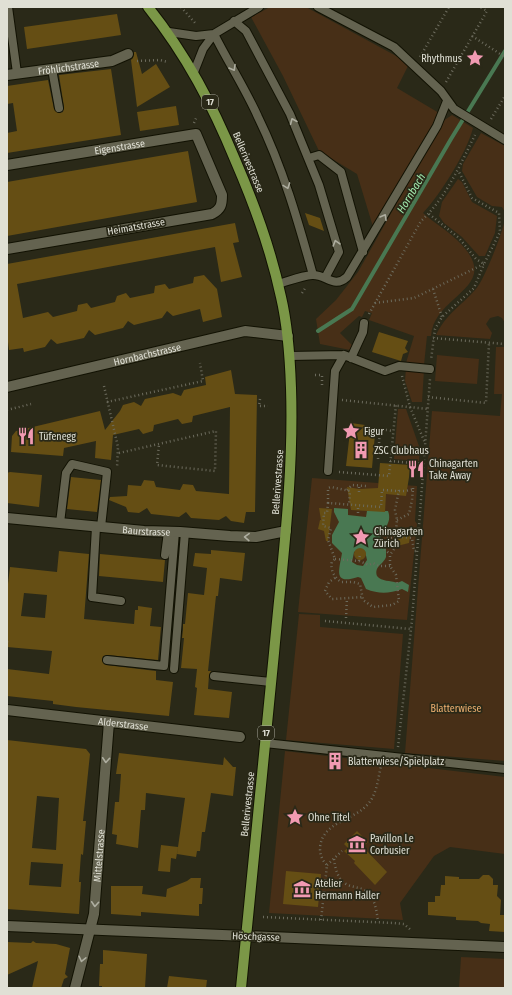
<svg xmlns="http://www.w3.org/2000/svg" width="512" height="995" font-family="'Fira Sans Condensed',sans-serif">
  <rect width="100%" height="100%" fill="#2a2918"/>
  <path fill="#472f17" d="M270 7H306L398 57 408 66 397 88 439 113 374 230 357 174 319 151 283 76 251 17Z
    M452 115 473 128C467 152 440 195 423 213 434 223 447 230 457 240 507 288 434 293 431 336H427L424 365 406 363 414 336 369 320 372 313 365 311 362 317 359 316 340 333 353 346 350 350 320 344 316 319 336 300 358 272 443 121Z
    M481 133 505 146V212L502 207 492 206 477 197 462 171 463 164Z
    M458 179 462 182 472 202 497 216 495 233 485 256H479L462 237 444 223 439 216 442 202Z
    M505 219V323L502 318 498 316 490 318 486 324 492 333 490 339 436 335C446 314 461 306 476 289 484 280 503 232 505 219Z
    M496 347H505V761L405 753 432 411 500 416 502 394H494Z
    M437 355 479 359 477 384 435 381Z
    M406 368 424 370 422 402H412L405 381Z
    M398 409H406L420 449 419 461 394 459Z
    M312 478 417 486 415 521 417 524 407 620 298 612Z
    M299 614 320 615V627L403 634 394 749 286 740Z
    M285 751 505 777V854L450 847 434 856 400 903 403 920 269 913Z
    M461 957 505 959V988H459Z"/>
  <path fill="#497852" fill-rule="evenodd" d="M334 508 348 509V515L366 517 367 511H388C393 524 381 530 380 541L386 548V557C383 565 374 566 377 576 382 582 390 580 397 583L402 581 409 585 408 592 402 589C388 594 379 594 366 589L361 578 358 577C333 585 339 571 342 553L332 543V535L339 522 334 512ZM360 549 365 551 367 560 363 566 357 565 352 562 354 552Z"/>
  <g fill="none" stroke-linecap="round" stroke-linejoin="round">
    <path stroke="#497852" stroke-width="4" d="M318 331 352 309 451 139 505 51"/>
  </g>
  <path fill="#654e14" fill-rule="evenodd" d="M117 14 121 35 27 49 24 27Z
    M134 52H136L142 74 156 64 170 87 137 107 131 60 133 58Z
    M111 69 121 135 7 153V133L17 131 13 103 7 104V86L48 80 54 109 60 113 63 112 64 107 59 75Z
    M176 106 179 125 140 131 137 112Z
    M188 151 197 202 7 236V182Z
    M305 213 320 218 324 231 309 225Z
    M235 223 239 242 233 243 242 277 221 282 215 247 17 284 23 318 48 312 53 317 77 311 78 305 87 303 91 308 115 302 117 296 126 293 130 298 154 293 155 286 165 284 169 289 193 283 194 277 204 275 217 289 222 317 203 322 200 309 173 316 167 311 162 318 134 325 128 321 123 328 95 335 89 330 84 338 57 344 51 339 45 347 32 350 24 352 23 348 9 350 7 334V264Z
    M379 332 408 341 405 348 408 352 403 354 401 361 372 352Z
    M231 370 235 394 257 395 255 512H246L244 523 231 521 226 516 219 520 191 518 186 512 179 517 151 514 147 508 139 513 128 512 126 507 109 500 110 497 127 496 128 485 141 486 144 480 154 481 156 487 180 490 183 484 193 485 196 491 229 494 230 407 193 416 192 422 182 424 178 419 154 425 153 431 143 434 139 429 113 435 111 460 95 458 96 441 64 448 63 456 11 452 12 436 16 431 100 411 105 430 120 411 123 405 134 402 141 406 145 399 173 393 181 396 184 390 206 385 205 377Z
    M351 423 365 425 364 433 375 434 372 468 346 466Z
    M380 463 411 465 406 496 386 494 385 512 351 510 347 487 359 489 378 488Z
    M10 472 42 475 39 507 7 503V473Z
    M71 477 101 480 97 512 67 509Z
    M319 508 332 509 328 541H326L324 531 318 529 320 520H321Z
    M399 528 411 529 409 543 397 546Z
    M354 554a6 6 0 1 1 12 0a6 6 0 1 1-12 0Z
    M211 550 245 553 242 581 220 578 218 596H216L208 671H211L209 675 208 689 232 692 229 718 194 715 197 688 195 687 197 669 181 668 184 638H182L183 630V624H185L188 593 204 595 207 568 193 566 195 553 211 554Z
    M59 551 89 554 84 619 134 624 135 610H138V606L152 608 150 626 161 627 158 660 108 655 103 656 102 660 106 665 156 671V680L173 682 169 716 76 707 53 704V701L7 696V669L49 674 52 651 7 647V592L10 567 57 572ZM24 593 47 595 45 618 21 616Z
    M100 554 165 560 163 582 99 576Z
    M7 740 86 749 90 754 83 821H86L83 855 81 854 79 882H81L79 914 7 909ZM37 796 59 798 56 850 32 848ZM31 862 63 864 61 887 29 885Z
    M119 753 223 765 224 757 233 767H236L233 796 211 793 205 832H202L200 851H197L196 857 177 854 185 798 146 793 145 810H141L138 848 116 844 117 835 112 834 115 802H119L121 774H116Z
    M357 831 368 842 363 847 387 872 375 885 354 863 355 861 344 851 348 848 344 844Z
    M161 845 178 847 176 859 171 858 170 872 158 871Z
    M286 871 321 874 318 907 283 904Z
    M483 875H489L493 879V885H498L497 896 501 900 500 915H505V932L489 931 490 924 481 923 478 921 456 920V917L428 915V902H435V896H440L441 885H445V876L459 877V879H479Z
    M191 878H201L200 888H203L202 904H199V916L141 912V916L111 914V886H143L142 894 166 897 167 889 187 881Z
    M33 941 36 943 56 944 70 948 65 974 68 977 64 979 61 988H32L38 961 7 975V942L31 943Z
    M103 950 147 954 145 988H102V986H99L100 964H103Z
    M169 976 207 980 206 988H167Z"/>
  <g fill="none" stroke-linecap="round" stroke-linejoin="round">
    <g stroke="#121203" stroke-width="10">
      <path id="lane" d="M8 7 17 73
        M318 7 394 47 441 91 454 109 505 140
        M234 21 246 31 290 114 319 185 339 252 325 278
        M169 32 196 36 214 34 259 7
        M52 69 59 108
        M194 72 203 49 214 34C228 62 245 88 258 117 283 168 298 221 313 275
        M309 158 319 155 341 172 363 252
        M278 284C289 281 301 276 312 275 326 274 334 289 347 277L437 126 447 101
        M290 356 344 355 385 371 399 366 430 369
        M351 358 363 332 364 323
        M328 471 335 371 344 355
        M60 523 66 473 72 464 107 472 101 527
        M96 527 92 597 121 601
        M165 555 168 532
        M107 660 164 666 175 532
        M174 669 185 532
        M214 676 271 682
        M265 743 505 769"/>
    </g>
    <g stroke="#121203" stroke-width="12">
      <g id="street">
        <path id="s1" d="M7 75 112 61 128 54"/>
        <path id="s2" d="M7 165 196 134 222 195C222 205 221 209 212 214L7 249"/>
        <path id="s3" d="M7 387 245 331 288 336"/>
        <path id="s4" d="M7 518 144 531 180 532 230 536 256 537 286 531"/>
        <path id="s5" d="M7 710 240 737"/>
        <path d="M246 936 505 947"/>
        <path id="s6" d="M75 988 94 914 109 722"/>
      </g>
    </g>
    <g stroke="#121203" stroke-width="12">
      <path id="secondary" d="M7 926 246 936"/>
    </g>
    <g stroke="#121203" stroke-width="12">
      <path id="primary" d="M148 7C187 56 212 104 236 162 255 206 271 250 281 297 288 327 290 358 291 388 294 477 282 565 274 653 263 765 252 876 241 988"/>
    </g>
    <path stroke="#6c6b5d" stroke-width="2.5" stroke-dasharray="1 3" stroke-linecap="butt" d="M181 7 196 24
      M472 36 505 57
      M420 57 449 7
      M137 61 160 60 168 62
      M446 82 487 11 480 7
      M491 119 505 96
      M194 123 197 116
      M429 214 459 238 476 259 484 264 500 232 499 213 472 198 458 170
      M433 289 442 317
      M302 293 306 287
      M375 303 414 298 484 264 474 288 442 317 435 329 431 360
      M369 314 421 221C446 198 460 165 475 135
      M433 338 505 344
      M315 375H322V386
      M402 376 410 407 425 443
      M104 386 118 447 117 468
      M428 397 486 403 489 343
      M260 399 259 406H268
      M342 400 428 409
      M107 402 203 381 200 363
      M7 410 31 404
      M119 453 216 431 215 471 157 465 159 444
      M378 459 380 429 393 431
      M390 461 424 464
      M339 472 389 476 396 405
      M413 489V485
      M347 490 352 485 366 486
      M359 492V485
      M328 503V488L331 487 350 491 349 505
      M358 513V505
      M397 520 409 514 412 500 413 489C403 493 392 490 382 490L381 507 328 503 327 513H324L323 526 331 528 328 540 335 559 332 561C330 570 334 577 341 582H353L360 584 363 600 373 607 392 605 399 601 396 575 390 566V555L394 549 397 520 395 510 399 490
      M394 536 412 538 414 551H417
      M387 537 394 538
      M381 542 384 549 390 554
      M335 559 359 561 369 565 373 563 379 566H390
      M359 561 360 554
      M335 578 329 582 325 591 332 599 363 597
      M346 618 347 598
      M325 621 411 629
      M7 642 8 639
      M398 747 412 620 430 379
      M334 859C339 899 361 878 372 898 376 905 377 914 378 922
      M327 865 342 851
      M263 917 394 923 404 924 412 931
      M321 920 327 865C322 860 320 855 320 848 322 821 354 821 368 804 377 794 378 778 381 766"/>
    <use href="#lane" stroke="#646350" stroke-width="8"/>
    <use href="#street" stroke="#646350" stroke-width="10"/>
    <use href="#secondary" stroke="#646350" stroke-width="10"/>
    <use href="#primary" stroke="#7b9747" stroke-width="10"/>
  </g>
  <defs><path id="oneway-chevron" d="M-2-3.5L2.5 0L-2 3.5" fill="none" stroke-width="1.6" stroke-linecap="round" stroke-linejoin="round"/></defs>
  <g stroke="#aeaea0">
    <use href="#oneway-chevron" transform="translate(233 68) rotate(60)"/>
    <use href="#oneway-chevron" transform="translate(293 121) rotate(-113)"/>
    <use href="#oneway-chevron" transform="translate(287 186) rotate(70)"/>
    <use href="#oneway-chevron" transform="translate(384 217) rotate(-60)"/>
    <use href="#oneway-chevron" transform="translate(336 243) rotate(-106)"/>
    <use href="#oneway-chevron" transform="translate(247 537) rotate(-178)"/>
    <use href="#oneway-chevron" transform="translate(106 760) rotate(94)"/>
    <use href="#oneway-chevron" transform="translate(95 904) rotate(94)"/>
    <use href="#oneway-chevron" transform="translate(82 959) rotate(103)"/>
  </g>
  <defs>
    <g id="sight-bare" transform="scale(1.38)"><path d="M0-6L1.8-2.2L6-1.7L2.9 1.2L3.7 5.4L0 3.3L-3.7 5.4L-2.9 1.2L-6-1.7L-1.8-2.2Z" fill="#f19ab2" stroke="#2a2918" stroke-width="2.5" paint-order="stroke"/></g>
    <g id="restaurant-bare" transform="scale(1.38)"><path d="M-5-6h1v4h1v-4h1v4h1v-4h1v5L-1.5 .5V6h-2V.5L-5-1ZM5-6V6H3V1.5H1.5Q1.5-4 5-6Z" fill="#f19ab2" stroke="#2a2918" stroke-width="2.5" paint-order="stroke"/></g>
    <g id="building-bare" transform="scale(1.38)"><path d="M-4-6H4V6H1V3H-1V6H-4ZM-2.5-4.3h1.7v1.8h-1.7ZM.8-4.3h1.7v1.8H.8ZM-2.5-1h1.7V.8h-1.7ZM.8-1h1.7V.8H.8Z" fill="#f19ab2" stroke="#2a2918" stroke-width="2.5" paint-order="stroke"/></g>
    <g id="museum-bare" transform="scale(1.38)"><path d="M0-6L6-3V-2H-6V-3ZM-5-1h2V3h-2ZM-1-1h2V3h-2ZM3-1h2V3H3ZM-6 4H6V6H-6Z" fill="#f19ab2" stroke="#2a2918" stroke-width="2.5" paint-order="stroke"/></g>
  </defs>
  <g fill-rule="evenodd">
    <use href="#sight-bare" x="475" y="58"/>
    <use href="#sight-bare" x="351" y="431"/>
    <use href="#restaurant-bare" x="26" y="436"/>
    <use href="#building-bare" x="361" y="450"/>
    <use href="#restaurant-bare" x="416" y="469"/>
    <use href="#sight-bare" x="361" y="537"/>
    <use href="#building-bare" x="335" y="761"/>
    <use href="#sight-bare" x="295" y="817"/>
    <use href="#museum-bare" x="357" y="844"/>
    <use href="#museum-bare" x="302" y="889"/>
  </g>
  <g text-anchor="middle" stroke-width="3.5" stroke-linejoin="round" paint-order="stroke">
    <g fill="#2a2918" stroke="#a9a99c" stroke-width="1">
      <rect x="202" y="95" width="16" height="14" rx="3"/>
      <rect x="258" y="726" width="16" height="14" rx="3"/>
    </g>
    <g font-size="9" font-weight="bold" fill="#e0e0d5">
      <text x="210" y="105">17</text>
      <text x="266" y="736">17</text>
    </g>
    <g font-size="10" fill="#e0e0d5" stroke="#2a2918" text-anchor="start">
      <text x="462" y="62" text-anchor="end">Rhythmus</text>
      <text x="364" y="435">Figur</text>
      <text x="39" y="440">Tüfenegg</text>
      <text x="374" y="454">ZSC Clubhaus</text>
      <text x="429" y="467">Chinagarten<tspan x="429" dy="12">Take Away</tspan></text>
      <text x="374" y="535">Chinagarten<tspan x="374" dy="12">Zürich</tspan></text>
      <text x="348" y="765">Blatterwiese/Spielplatz</text>
      <text x="308" y="821">Ohne Titel</text>
      <text x="370" y="842">Pavillon Le<tspan x="370" dy="12">Corbusier</tspan></text>
      <text x="315" y="887">Atelier<tspan x="315" dy="12">Hermann Haller</tspan></text>
    </g>
    <g font-size="10" fill="#e0e0d5" stroke="#2a2918">
      <text dy="4" stroke="none"><textPath href="#s1" startOffset="62">Fröhlichstrasse</textPath></text>
      <text dy="4" stroke="none"><textPath href="#s2" startOffset="114">Eigenstrasse</textPath></text>
      <text transform="translate(249 162) rotate(67)" y="4">Bellerivestrasse</text>
      <text transform="translate(136 226) rotate(-10)" y="4">Heimatstrasse</text>
      <text dy="4" stroke="none"><textPath href="#s3" startOffset="144">Hornbachstrasse</textPath></text>
      <text transform="translate(277 482) rotate(-86)" y="4">Bellerivestrasse</text>
      <text dy="4" stroke="none"><textPath href="#s4" startOffset="140">Baurstrasse</textPath></text>
      <text dy="4" stroke="none"><textPath href="#s5" startOffset="117">Alderstrasse</textPath></text>
      <text transform="translate(247 804) rotate(-84)" y="4">Bellerivestrasse</text>
      <text dy="4" stroke="none"><textPath href="#s6" startOffset="135">Mittelstrasse</textPath></text>
      <text transform="translate(256 936) rotate(2)" y="4">Höschgasse</text>
    </g>
    <g font-size="10" fill="#f0b171" stroke="#2a2918">
      <text x="456" y="712">Blatterwiese</text>
    </g>
    <g font-size="11" font-style="italic" fill="#a1e9ad" stroke="#2a2918">
      <text transform="translate(411 193) rotate(-59)" y="4">Hornbach</text>
    </g>
  </g>
  <rect width="512" height="995" fill="none" stroke="#e0e0d5" stroke-width="16"/>
</svg>
